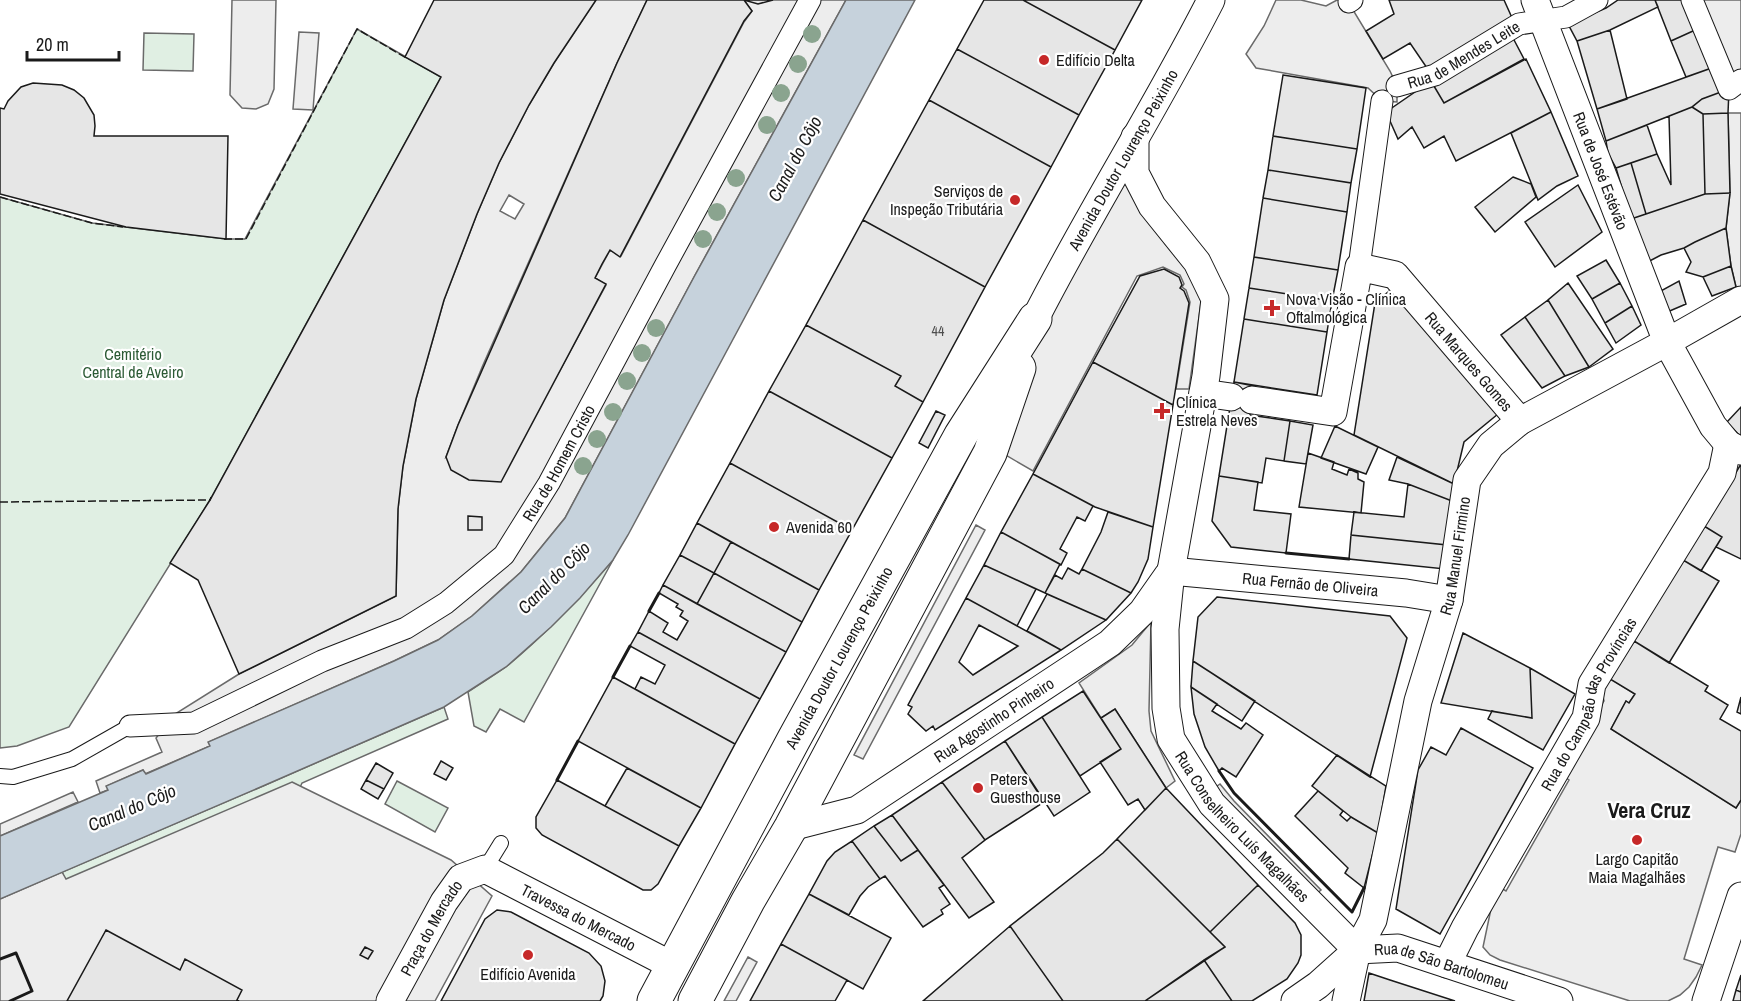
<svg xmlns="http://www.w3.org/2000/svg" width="1741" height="1001" font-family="'Archivo Narrow',sans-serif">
  <rect width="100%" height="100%" fill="#fff"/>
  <path fill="#e0efe3" stroke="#6a6a6a" stroke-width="1.5" d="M357 29 441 77 210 500 69 727 17 746 0 748V197L92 223 226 239H245Z
    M144 33 194 34 193 71 143 70Z
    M613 560 524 722 500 709 486 732 474 726 468 692C481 683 495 675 507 666 546 634 580 598 613 560Z
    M444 707 448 719 302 783 292 805 0 912 65 879 62 872 263 786Z
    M397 781 448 808 435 832 385 804Z"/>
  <path fill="#ededed" stroke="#6a6a6a" stroke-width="1.5" fill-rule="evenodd" d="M232 0H276L274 89 268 104 256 109 242 108 230 95Z
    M596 0H647L617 63 483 365 458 425 446 457 559 372 606 285 595 278 610 250 621 256 744 22 752 11 744 0H846L694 277 565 518 521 572 472 616 438 640 394 661 209 742 210 746 145 774 143 770 107 786 108 790 100 793 96 781 162 752 156 738 175 714 239 674 396 596 398 509 403 466 416 399 444 300 477 214 499 163 529 105 554 63ZM509 195 524 204 515 219 500 211Z
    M1276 0H1301L1326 6 1337 0H1347L1390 71 1397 86V102L1382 101 1368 88 1256 68 1246 54 1264 26Z
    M1692 0H1741V80L1729 89Z
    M299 32 319 33 313 110 293 109Z
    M1728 113H1741V297L1736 287 1731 266 1726 228 1730 193Z
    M1132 150 1193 264 1201 302 1189 389H1176L1190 302 1186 290 1182 287 1184 284 1180 275 1163 267 1137 276 1033 471 997 450 1042 319Z
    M976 525 985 530 863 759 854 755Z
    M1151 622 1149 711 1151 731 1175 781 1166 788 1115 709 1101 718 1079 683 1132 645Z
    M1608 677 1635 694 1629 703 1626 701 1611 729 1736 808 1741 800V834L1735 852 1718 847 1684 959 1702 965 1696 977 1689 987 1680 995 1668 1001H1630L1500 960 1490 955 1483 947 1496 885 1506 891 1569 780 1560 774 1604 701 1601 689Z
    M292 782 451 860 492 896 435 1001H0V899L62 872 66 879Z
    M1220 784 1234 801 1321 890 1314 896 1213 789Z
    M73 792 78 802 0 836V824Z
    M748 957 757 962 736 1001H724Z"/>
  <path fill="#c6d2dc" stroke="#6a6a6a" stroke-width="1.5" d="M846 0H915L628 535 613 560 580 598 551 627 506 667 444 707 263 786 0 899V836L108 790 106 786 143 770 146 774 210 746 208 742 394 661 438 640 472 616 521 572 565 518 694 277Z"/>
  <path fill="#e6e6e6" stroke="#1a1a1a" stroke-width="1.5" fill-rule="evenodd" d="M434 0H596L554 63 529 105 499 163 477 214 444 300 416 399 403 466 398 509 396 596 239 674 198 580 170 563 210 500 441 77 405 57Z
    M647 0H744L752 11 744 21 620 257 610 250 602 264 595 278 606 284 501 482 469 480 451 470 446 457 458 425 617 63Z
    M744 0H773L758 4Z
    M984 0H1023L1115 50 1079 115 957 49Z
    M1023 0H1142L1115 50Z
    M1389 0H1504L1513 20 1429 71 1410 43 1383 59 1366 31 1394 14Z
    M1618 0H1655L1658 7 1610 30 1577 41 1568 24 1606 8Z
    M1655 0H1692L1704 26 1671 41Z
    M1704 26 1720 65 1686 77 1671 41Z
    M1610 30 1627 99 1597 109 1577 41Z
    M1513 38 1524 59 1444 103 1431 81Z
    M957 49 1079 115 1051 167 929 100Z
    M1526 59 1551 112 1456 161 1444 136 1424 148 1412 127 1398 139 1386 112 1431 81 1444 103Z
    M1720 65 1729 89 1702 99 1692 107 1606 141 1597 109Z
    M1283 75 1366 88 1357 149 1273 136Z
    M33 83 62 85 74 90 84 98 94 115 95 126 94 136H228L226 239 126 227 0 194V108L4 109 8 101 21 87Z
    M1729 89 1728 113 1703 114 1692 107 1702 99Z
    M929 100 1051 167 985 287 863 220Z
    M1692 107 1703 114 1705 194 1646 214 1631 163 1657 154 1671 185 1669 116Z
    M1551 112 1578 176 1557 186 1538 200 1511 133Z
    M1728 113 1730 193 1705 194 1703 114Z
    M1647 125 1657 154 1616 168 1608 153 1606 141Z
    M1273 136 1357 149 1351 183 1268 170Z
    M1631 163 1646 214 1631 219 1616 168Z
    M1268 170 1351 183 1347 212 1263 198Z
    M1513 177 1531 184 1536 197 1495 232 1475 207Z
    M1578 185 1602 232 1555 267 1525 222Z
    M1730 193 1726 228 1695 242 1684 248 1661 255 1644 264 1631 219 1705 194Z
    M1263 198 1347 212 1338 270 1254 257Z
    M863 220 985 287 923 402 895 386 901 376 806 325Z
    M1726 228 1731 266 1703 277 1686 272 1691 262 1684 248 1695 242Z
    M1254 257 1338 270 1332 301 1249 288Z
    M1606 260 1620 283 1592 299 1577 276Z
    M1731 266 1736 287 1712 296 1703 277Z
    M1164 269 1179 277 1182 285 1180 288 1184 291 1189 303 1173 405 1093 362 1140 276Z
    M1679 281 1686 304 1665 313 1657 293Z
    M1568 283 1613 349 1589 367 1548 300Z
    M1620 283 1632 306 1605 323 1592 299Z
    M1394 287 1498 414 1464 442 1454 484 1354 435 1375 303Z
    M1249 288 1332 301 1327 332 1244 319Z
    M1548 300 1589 367 1565 376 1525 317Z
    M1632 306 1641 325 1616 343 1605 323Z
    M1525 317 1565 376 1542 388 1501 335Z
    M1244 319 1327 332 1317 395 1234 382Z
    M806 325 901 376 895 386 923 402 892 458 769 391Z
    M1093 362 1173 405 1153 527 1095 507 1033 474Z
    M1234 382 1254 386 1250 415 1290 421 1284 461 1266 458 1262 483 1219 476Z
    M769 391 892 458 852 530 730 463Z
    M1741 407V437L1727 422Z
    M936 411 945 415 928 448 919 443Z
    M1290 421 1313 425 1306 464 1284 461Z
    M1335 426 1378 447 1366 474 1321 458Z
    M1308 453 1334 462 1332 469 1347 475 1349 469 1358 473V479L1364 482 1361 513 1299 507Z
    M1397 457 1454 484 1452 501 1408 484 1389 480Z
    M730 463 852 530 819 590 697 523Z
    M1741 464V559L1716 547 1722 537 1704 526Z
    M1033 474 1093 506 1085 521 1077 517 1060 549 1067 553 1061 565 1001 532Z
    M1219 476 1258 482 1254 510 1291 514 1286 553 1231 547 1212 521Z
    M1408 484 1452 501 1447 545 1351 535 1354 512 1404 517Z
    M1108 512 1153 527 1148 559 1138 582 1131 593 1082 569 1101 532Z
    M468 516 482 517V530H468Z
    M697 523 731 542 714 573 680 555Z
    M1704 526 1722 537 1701 571 1683 560Z
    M1001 532 1060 564 1045 593 984 565Z
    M1351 535 1447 545 1445 569 1349 559Z
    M731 542 819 590 802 622 714 573Z
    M680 555 714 573 697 604 663 585Z
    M1683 560 1719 581 1669 663 1634 641Z
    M984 565 1036 589 1017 626 966 598Z
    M1068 568 1079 574 1082 569 1131 593 1106 620 1045 593 1055 575 1062 579Z
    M714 573 802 622 786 652 697 604Z
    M663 585 786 652 760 699 638 632 649 611 668 623 663 632 677 640 688 621 680 616 683 611 676 607 678 604 659 593Z
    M1047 594 1106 620 1061 650 1027 631Z
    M1217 597 1390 616 1407 638 1370 777 1193 661 1198 617Z
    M966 598 1061 650 935 730 933 726 926 731 908 714 912 707 908 705ZM979 625 1018 646 973 675 959 662Z
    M638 632 760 699 735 744 635 689 641 677 655 684 665 665 630 646Z
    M1463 633 1530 668 1532 718 1441 703Z
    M1634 641 1708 686 1705 691 1728 705 1720 719 1741 731V800L1736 808 1611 729 1626 701 1629 703 1635 694 1610 679Z
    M1193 661 1255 701 1242 721 1191 687Z
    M1530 668 1575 694 1543 750 1488 719 1492 711 1532 718Z
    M613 677 735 744 701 808 578 741Z
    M1191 687 1217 704 1212 711 1241 729 1246 723 1263 735 1236 777 1222 768 1219 771 1205 747 1194 714Z
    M1083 691 1121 749 1080 776 1042 717Z
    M1741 697V714L1737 712Z
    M1115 709 1166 788 1145 810 1138 799 1128 805 1100 762 1121 749 1101 718Z
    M1042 717 1090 792 1054 816 1005 741Z
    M1461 728 1533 768 1440 934 1396 909 1418 770 1431 747 1446 755Z
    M1005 741 1044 802 985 840 942 782Z
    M1337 755 1386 786 1378 833 1351 817 1312 786Z
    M441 761 453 768 446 780 434 774Z
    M376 763 393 773 384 789 366 780Z
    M627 768 701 808 679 846 605 806Z
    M366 780 384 789 378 799 361 789Z
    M557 780 679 846 658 884 651 890H643L542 835 536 828V817Z
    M942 782 985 840 962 858 994 902 969 918 892 815Z
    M1166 788 1258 885 1210 932 1117 839Z
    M1318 791 1343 811 1340 815 1347 821 1351 817 1378 833 1364 888 1345 873 1348 868 1295 816Z
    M892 815 918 850 901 861 874 826Z
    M874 826 901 861 918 850 944 885 939 888 950 904 941 910 943 914 923 927 885 876 880 879 852 841Z
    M1117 839 1225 947 1145 1001H1063L1010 926 1103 853Z
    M852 841 880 879 868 887 860 896 849 915 809 894 827 861 835 852Z
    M1258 885 1295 923 1301 935V955L1298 963 1287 979 1252 1001H1232L1204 960 1225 947 1210 932Z
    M809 894 891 938 863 989 781 944Z
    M497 910 511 912 589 953 601 966 605 981 603 996 600 1001H441L485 919Z
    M1010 926 1063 1001H923Z
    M106 930 180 970 185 959 242 990 237 1000 239 1001H67Z
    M781 944 847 980 835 1001H750Z
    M365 947 373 951 368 959 360 955Z
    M1204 960 1232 1001H1145Z
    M1369 973 1390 980 1455 1001H1364Z
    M1741 975V992L1736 990Z
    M1736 990 1741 992V1001H1733Z"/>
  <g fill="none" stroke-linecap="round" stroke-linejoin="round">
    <g stroke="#1a1a1a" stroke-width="16">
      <path id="service" d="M0 776 13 777 72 759 130 726
        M485 869 501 843"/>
    </g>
    <g stroke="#1a1a1a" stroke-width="23">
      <g id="pedestrian">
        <path d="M1692 0 1729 89 1741 80"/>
        <path d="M1349 2 1352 0"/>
        <path id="s1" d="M1397 86 1435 75 1519 24 1566 17 1597 0"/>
        <path d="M1359 267 1382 101"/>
        <path id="s2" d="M130 726 194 723 322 661 406 628 446 603 504 555 549 483 665 266 810 0"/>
      </g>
    </g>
    <g stroke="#1a1a1a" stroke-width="29">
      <g id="minor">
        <path id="s3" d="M1535 0 1667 342 1713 426 1728 444 1741 451"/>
        <path id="s4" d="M1135 137V173L1152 206 1197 262 1215 299 1206 376 1171 571 1165 629 1166 708 1171 739 1212 804 1357 950"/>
        <path id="s5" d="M1035 319C1090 211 1156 108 1211 0"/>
        <path d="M1203 393 1231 397"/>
        <path id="s6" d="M1252 400 1333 412 1359 267 1395 275 1520 421"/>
        <path id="s7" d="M1171 571 1406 593 1449 600"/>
        <path id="s8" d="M791 827 857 810 1110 643 1142 612 1168 575"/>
        <path id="s9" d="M1357 950 1398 948 1559 1001"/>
        <path id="s10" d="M1447 964 1465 928 1586 718 1592 684 1722 473 1728 444"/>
        <path id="s11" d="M390 1001 444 902 461 878 485 869 673 966"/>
        <path d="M1295 1001 1318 985 1357 950"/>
        <path id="s12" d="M1346 1001 1357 950 1373 920 1418 701 1449 600 1467 480 1491 445 1520 421 1667 342 1741 300"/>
        <path d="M1706 1001 1741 896"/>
      </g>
    </g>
    <g stroke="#1a1a1a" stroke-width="35">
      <g id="secondary">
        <path id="s13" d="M654 1001 794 739 961 435 1035 319"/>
        <path d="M695 1001 748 901 791 827 990 453 1019 368"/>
      </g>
    </g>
    <use href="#service" stroke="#fff" stroke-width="14"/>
    <use href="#pedestrian" stroke="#fff" stroke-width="21"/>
    <use href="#minor" stroke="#fff" stroke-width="27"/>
    <use href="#secondary" stroke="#fff" stroke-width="33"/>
    <path stroke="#1a1a1a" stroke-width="1.5" stroke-dasharray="8 3" stroke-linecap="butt" d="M0 197 92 223 123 227
      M224 239H246L357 29 408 59
      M0 502 210 500 211 497"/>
    <path stroke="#1a1a1a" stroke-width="3" d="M1286 553 1349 559
      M649 611 659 593
      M613 677 630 646
      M1219 771 1234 793 1352 912 1364 888
      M557 780 578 741
      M0 959 16 953 32 991 10 1001"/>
  </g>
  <g fill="#8aa48f">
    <circle cx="812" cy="34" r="9"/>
    <circle cx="798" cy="64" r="9"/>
    <circle cx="781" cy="93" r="9"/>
    <circle cx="767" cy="125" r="9"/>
    <circle cx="736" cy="178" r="9"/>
    <circle cx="717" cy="212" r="9"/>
    <circle cx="703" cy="239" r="9"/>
    <circle cx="656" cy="328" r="9"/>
    <circle cx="642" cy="353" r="9"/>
    <circle cx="627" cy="381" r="9"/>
    <circle cx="613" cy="412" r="9"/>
    <circle cx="597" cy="439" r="9"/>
    <circle cx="583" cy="466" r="9"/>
  </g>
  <g fill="#c62828" stroke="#fff" stroke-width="2">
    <circle cx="1044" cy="60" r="6"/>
    <circle cx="1015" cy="200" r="6"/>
    <path d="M1269 299h6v6h6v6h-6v6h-6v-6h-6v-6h6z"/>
    <path d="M1159 402h6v6h6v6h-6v6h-6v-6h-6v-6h6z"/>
    <circle cx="774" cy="527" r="6"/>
    <circle cx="978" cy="788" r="6"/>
    <circle cx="1637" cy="840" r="6"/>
    <circle cx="528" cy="955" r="6"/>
  </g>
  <g text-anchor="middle" stroke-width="4.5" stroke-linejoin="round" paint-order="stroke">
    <g font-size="14" fill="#4d4d4d">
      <text x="938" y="336">44</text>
    </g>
    <g font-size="16" fill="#1a1a1a" stroke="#fff">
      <text dy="6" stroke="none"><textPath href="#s1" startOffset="74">Rua de Mendes Leite</textPath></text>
      <text dy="6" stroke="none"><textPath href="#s5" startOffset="182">Avenida Doutor Lourenço Peixinho</textPath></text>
      <text dy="6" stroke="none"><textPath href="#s3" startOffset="183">Rua de José Estévão</textPath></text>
      <text dy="6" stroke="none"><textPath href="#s6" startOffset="380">Rua Marques Gomes</textPath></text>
      <text dy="6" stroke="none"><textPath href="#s2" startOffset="526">Rua de Homem Cristo</textPath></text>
      <text dy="6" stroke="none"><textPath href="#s12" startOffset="460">Rua Manuel Firmino</textPath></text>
      <text dy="6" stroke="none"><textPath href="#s7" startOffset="140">Rua Fernão de Oliveira</textPath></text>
      <text dy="6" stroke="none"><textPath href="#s13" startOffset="390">Avenida Doutor Lourenço Peixinho</textPath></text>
      <text dy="6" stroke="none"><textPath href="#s10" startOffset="297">Rua do Campeão das Províncias</textPath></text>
      <text dy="6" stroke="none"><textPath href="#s8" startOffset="232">Rua Agostinho Pinheiro</textPath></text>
      <text dy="6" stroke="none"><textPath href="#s4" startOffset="744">Rua Conselheiro Luís Magalhães</textPath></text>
      <text dy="6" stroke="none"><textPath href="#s11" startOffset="273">Travessa do Mercado</textPath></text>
      <text dy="6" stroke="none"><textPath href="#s11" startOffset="84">Praça do Mercado</textPath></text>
      <text dy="6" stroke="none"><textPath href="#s9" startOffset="87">Rua de São Bartolomeu</textPath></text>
    </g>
    <g font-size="16" fill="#1a1a1a" stroke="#fff" text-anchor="start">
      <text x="1056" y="66">Edifício Delta</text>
      <text x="1003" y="197" text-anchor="end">Serviços de<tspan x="1003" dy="18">Inspeção Tributária</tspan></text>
      <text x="1286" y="305">Nova Visão - Clínica<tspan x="1286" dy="18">Oftalmológica</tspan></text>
      <text x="1176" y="408">Clínica<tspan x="1176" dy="18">Estrela Neves</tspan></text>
      <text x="786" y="533">Avenida 60</text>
      <text x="990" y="785">Peters<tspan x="990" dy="18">Guesthouse</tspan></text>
      <text x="1637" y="865" text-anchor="middle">Largo Capitão<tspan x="1637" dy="18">Maia Magalhães</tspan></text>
      <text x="528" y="980" text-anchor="middle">Edifício Avenida</text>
    </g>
    <g font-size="16" fill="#2b5a34" stroke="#fff">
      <text x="133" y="360">Cemitério<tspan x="133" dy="18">Central de Aveiro</tspan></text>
    </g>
    <g font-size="18" font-style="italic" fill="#1a1a1a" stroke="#fff">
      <text transform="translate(795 159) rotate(-62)" y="6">Canal do Côjo</text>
      <text transform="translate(554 578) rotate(-45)" y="6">Canal do Côjo</text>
      <text transform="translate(132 808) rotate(-23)" y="6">Canal do Côjo</text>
    </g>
    <g font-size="22" font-weight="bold" fill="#1a1a1a" stroke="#fff">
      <text x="1649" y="818">Vera Cruz</text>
    </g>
  </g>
  <path d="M27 51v9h92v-9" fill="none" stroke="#1a1a1a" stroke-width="3"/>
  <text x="36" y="51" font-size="18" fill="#1a1a1a" stroke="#ffffff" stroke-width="4.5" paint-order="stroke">20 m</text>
</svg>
